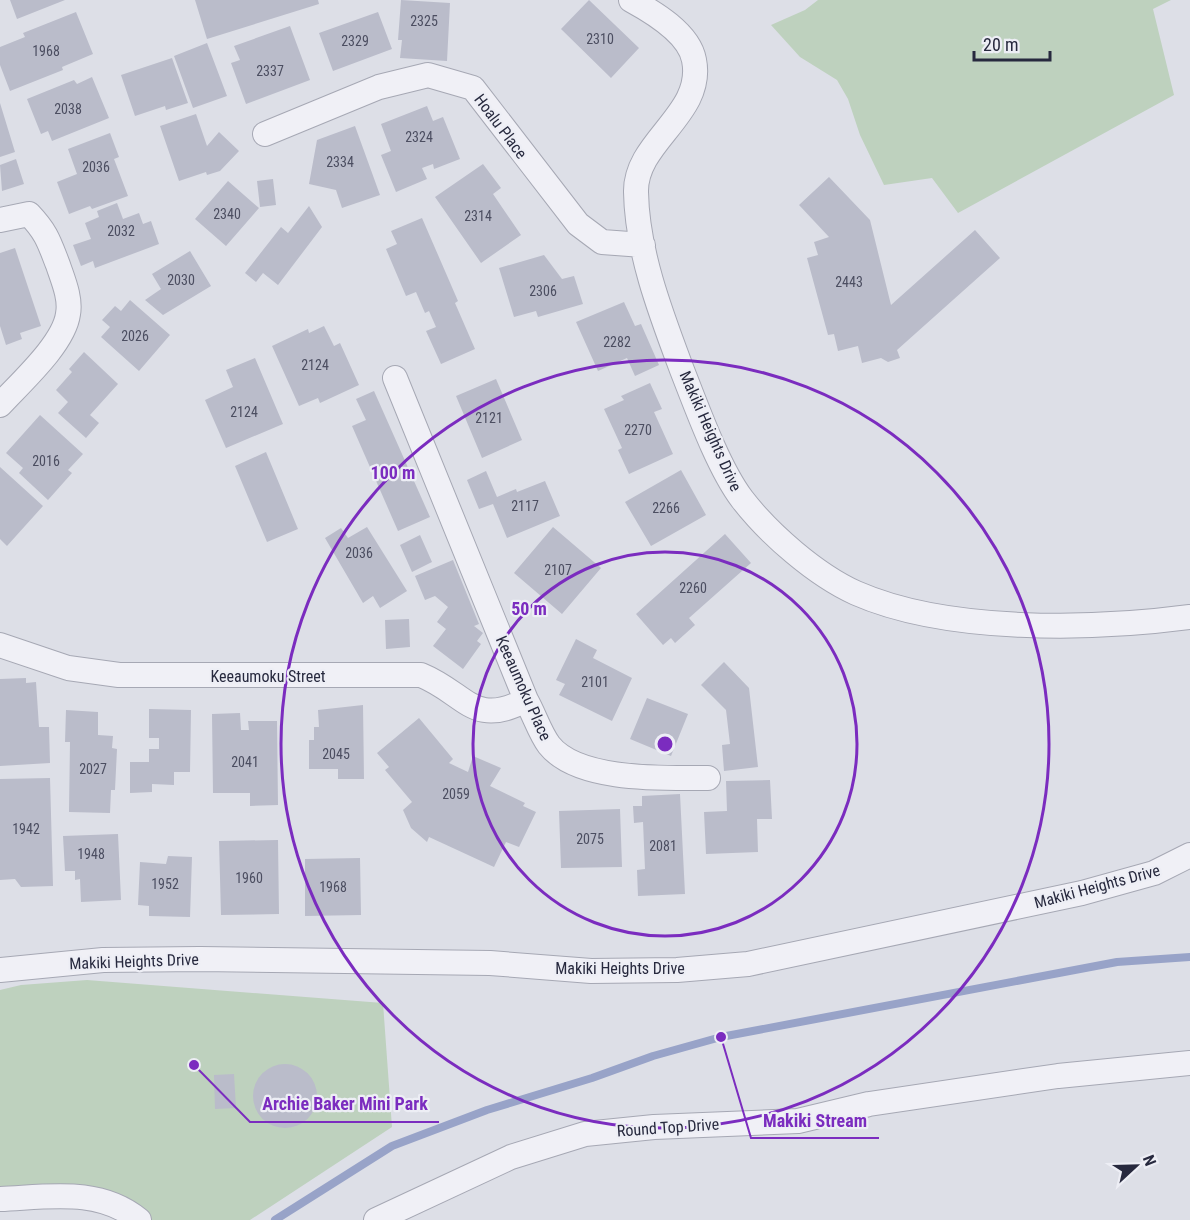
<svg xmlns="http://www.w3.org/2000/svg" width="1190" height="1220" font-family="'Roboto Condensed',sans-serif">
  <rect width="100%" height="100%" fill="#dddfe7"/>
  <path fill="#bed1be" d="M818 0H1171L1153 9 1174 95 958 213 932 178 884 185 860 135 848 99 837 80 800 57 771 25 805 10Z
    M87 980 383 1003 392 1127 250 1220H148L0 1189V990L21 985Z"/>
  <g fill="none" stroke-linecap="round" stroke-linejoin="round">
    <path stroke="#98a3c8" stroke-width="8" d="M275 1220 392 1146 487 1110 592 1078 653 1056 721 1037 1117 962 1190 957"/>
  </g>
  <path fill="#babcca" d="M10 0H65L17 19Z
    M195 0H318L319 4 207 39Z
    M401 0 450 3 447 61 400 58 402 40H398Z
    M589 0 639 48 611 78 561 29Z
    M76 12 93 54 62 67 63 70 10 91 0 65V47L25 37 23 33Z
    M378 12 392 49 333 71 319 33Z
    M290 26 310 80 246 104 231 63 240 60 234 46Z
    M207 43 227 96 193 108 174 56Z
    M172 58 188 103 166 110 165 106 135 116 121 75Z
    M92 77 109 118 52 141 48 131 41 134 27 99 74 80 77 84Z
    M0 103 15 152 0 157Z
    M427 106 433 121 443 117 460 159 434 169 433 164 422 168 427 179 396 192 381 155 391 151 381 124Z
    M196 114 207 146 219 132 239 151 220 171 207 175 206 172 179 181 160 126Z
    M355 126 380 195 342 208 336 190 309 184 317 140Z
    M110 133 119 157 114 159 128 196 92 209 90 206 69 214 57 182 77 174 68 149Z
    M16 159 24 184 2 191 0 165Z
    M483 164 501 188 493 194 521 235 481 263 435 197Z
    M829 177 870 220 891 305 975 230 1000 258 897 350 900 358 888 362 881 358 862 363 858 346 838 351 834 334 828 335 807 258 818 255 814 242 829 237 799 205Z
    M273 179 276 205 260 207 257 181Z
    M228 181 259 208 226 246 195 219Z
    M117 203 123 219 139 213 143 224 151 221 159 244 95 268 93 261 81 266 73 245 91 239 85 223 99 217 97 211Z
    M309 206 322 227 278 285 263 273 256 282 245 273 281 227 288 233Z
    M422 218 458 301 455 303 475 349 441 364 426 331 436 327 429 311 425 313 416 292 406 296 386 249 397 244 391 231Z
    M15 248 41 326 20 333 22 339 6 345 0 326V253Z
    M190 251 211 286 163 315 145 300 161 289 152 274Z
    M544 255 562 279 574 276 583 304 538 317 536 311 514 317 499 268Z
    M130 300 170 335 139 371 101 337 110 327 102 320 115 306 121 311Z
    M624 302 635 326 641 324 659 365 635 376 627 358 598 371 576 322Z
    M324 326 334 346 340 343 359 385 320 403 318 398 299 406 272 346 308 329 309 333Z
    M84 352 118 384 90 415 99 423 86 438 58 413 68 402 56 390 72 372 69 369Z
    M255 358 283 424 226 448 205 400 233 387 226 370Z
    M496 379 522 440 482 458 456 396Z
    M650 383 662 409 654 412 673 454 629 474 618 450 622 448 604 409 624 400 621 396Z
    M374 391 430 517 398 531 352 426 366 420 356 399Z
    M40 415 83 454 68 470 72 473 48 500 19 473 23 468 6 453Z
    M266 452 298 529 267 542 235 466Z
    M0 467 43 506 7 546 0 539Z
    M681 470 706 515 651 546 625 502Z
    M486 471 497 497 516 489 517 492 545 481 560 516 507 538 493 504 479 509 467 480Z
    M367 527 407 591 380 608 373 596 363 603 325 538 341 528 348 538Z
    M553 527 601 568 562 614 514 573Z
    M725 534 751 563 689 618 695 625 675 643 671 638 663 645 636 614Z
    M420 535 432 562 412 572 400 545Z
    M453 560 479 624 474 626 483 633 477 641 481 644 463 669 433 646 446 629 437 622 448 607 435 596 425 600 415 576Z
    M409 619 410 647 386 649 385 620Z
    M576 639 597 650 593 658 632 678 612 721 559 695 565 684 556 680Z
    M724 662 749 688 758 767 724 771 722 745 730 744 726 710 701 685Z
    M26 678V683L36 682 39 727H49L50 763 0 766V679Z
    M647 698 688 714 671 756 630 739Z
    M363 705 364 779H338V769H309V740H314V727H319L318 710Z
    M149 709 191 710 190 772H174V785L152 784V792L130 793V762H149V749H159V738H149Z
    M66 710 98 712V735L113 736 112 748 117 749 115 790H111L110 813 69 812 70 742H65Z
    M240 713 241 730H249L248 721H277L278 805 250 806V793H213L212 714Z
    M419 718 453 759 449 763 468 772 473 756 501 768 490 786 525 803 523 806 536 812 519 847 506 842 494 867 429 837 427 842 411 828 403 810 412 802 385 770 389 767 377 753Z
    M50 778 53 886 21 887 15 879 0 880V779Z
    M770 780 772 819H757L758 852 706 854 704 812 727 811 726 781Z
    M680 794 685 894 638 896 637 870 645 869 643 822 634 823 633 806H642V796Z
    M620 809 622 867 561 868 559 811Z
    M118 834 121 900 81 902 80 879 75 880V871H65L63 836Z
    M278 840 279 914 221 915 219 841Z
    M168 856 192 857 190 917 149 916V906L138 905 140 862 166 864Z
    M360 858 361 915 305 916V859Z
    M253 1096a32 32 0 1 1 64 0a32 32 0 1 1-64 0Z
    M234 1074 236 1108 215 1109 214 1075Z"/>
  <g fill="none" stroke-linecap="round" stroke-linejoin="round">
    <g stroke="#a6a8b4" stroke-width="26">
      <path id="minor" d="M631 0C653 12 689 33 694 60 705 114 635 141 636 192 637 252 661 314 682 370 697 408 718 467 742 499 769 534 816 575 856 593 947 633 1092 630 1190 617
        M265 134 379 87 428 75 473 88 578 224 602 242 643 245
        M0 220 29 214C47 233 49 242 58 265 63 280 71 298 68 314 64 344 20 383 0 405
        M395 378 526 700C534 714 540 733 549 745 578 782 666 778 708 778
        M0 645 68 668 119 675H421C467 694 473 728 526 700
        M0 970 103 960 200 959 490 963 591 971 677 970 748 964 1082 893 1154 873 1190 855
        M0 1199C48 1197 99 1187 139 1220
        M376 1220 511 1157 585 1134 654 1127 798 1121 869 1104 1058 1076 1190 1063"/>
    </g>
    <use href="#minor" stroke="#f0f0f6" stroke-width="24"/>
  </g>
  <g fill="none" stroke="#7b2cbf" stroke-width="3">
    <circle cx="665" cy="744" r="192"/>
    <circle cx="665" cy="744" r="384"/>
  </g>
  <g text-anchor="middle" stroke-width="4.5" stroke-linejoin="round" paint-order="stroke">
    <g font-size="14" fill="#4c4e61">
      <text x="424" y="26">2325</text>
      <text x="600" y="44">2310</text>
      <text x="355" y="46">2329</text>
      <text x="46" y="56">1968</text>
      <text x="270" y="76">2337</text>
      <text x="68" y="114">2038</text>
      <text x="419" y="142">2324</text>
      <text x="340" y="167">2334</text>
      <text x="96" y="172">2036</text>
      <text x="227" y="219">2340</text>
      <text x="478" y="221">2314</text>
      <text x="121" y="236">2032</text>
      <text x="181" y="285">2030</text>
      <text x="849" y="287">2443</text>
      <text x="543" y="296">2306</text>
      <text x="135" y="341">2026</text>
      <text x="617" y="347">2282</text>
      <text x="315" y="370">2124</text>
      <text x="244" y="417">2124</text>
      <text x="489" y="423">2121</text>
      <text x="638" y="435">2270</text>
      <text x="46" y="466">2016</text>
      <text x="525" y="511">2117</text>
      <text x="666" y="513">2266</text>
      <text x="359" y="558">2036</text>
      <text x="558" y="575">2107</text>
      <text x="693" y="593">2260</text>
      <text x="595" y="687">2101</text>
      <text x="336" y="759">2045</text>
      <text x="245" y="767">2041</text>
      <text x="93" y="774">2027</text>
      <text x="456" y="799">2059</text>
      <text x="26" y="834">1942</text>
      <text x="590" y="844">2075</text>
      <text x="663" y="851">2081</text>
      <text x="91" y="859">1948</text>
      <text x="249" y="883">1960</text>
      <text x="165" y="889">1952</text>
      <text x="333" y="892">1968</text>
    </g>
    <g font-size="16" fill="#27293e" stroke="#edeef5">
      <text transform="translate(501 126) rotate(53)" y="6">Hoalu Place</text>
      <text transform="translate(711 431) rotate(66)" y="6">Makiki Heights Drive</text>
      <text x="268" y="682">Keeaumoku Street</text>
      <text transform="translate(524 688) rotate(66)" y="6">Keeaumoku Place</text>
      <text transform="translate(1097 886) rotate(-15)" y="6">Makiki Heights Drive</text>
      <text transform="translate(134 961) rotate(-2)" y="6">Makiki Heights Drive</text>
      <text x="620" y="974">Makiki Heights Drive</text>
      <text transform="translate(668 1127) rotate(-4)" y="6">Round Top Drive</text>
    </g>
  </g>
  <circle cx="665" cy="744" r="9" fill="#7b2cbf" stroke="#edeef5" stroke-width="3"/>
  <g font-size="18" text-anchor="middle" font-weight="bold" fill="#7b2cbf" stroke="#edeef5" stroke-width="4.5" stroke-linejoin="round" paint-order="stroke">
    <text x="393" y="479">100 m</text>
    <text x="529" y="615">50 m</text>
  </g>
  <path fill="none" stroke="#7b2cbf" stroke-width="2" d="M194 1065L250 1122H439M721 1037L751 1138H879"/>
  <g fill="#7b2cbf" stroke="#edeef5" stroke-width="2">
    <circle cx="194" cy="1065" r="6"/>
    <circle cx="721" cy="1037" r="6"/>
  </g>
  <g font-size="18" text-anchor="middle" font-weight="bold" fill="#7b2cbf" stroke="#edeef5" stroke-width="4.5" stroke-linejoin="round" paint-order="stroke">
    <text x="345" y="1110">Archie Baker Mini Park</text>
    <text x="815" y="1127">Makiki Stream</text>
  </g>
  <g transform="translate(1136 1166) rotate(68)" stroke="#edeef5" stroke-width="4.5" paint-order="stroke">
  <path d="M0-4.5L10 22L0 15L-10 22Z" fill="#27293e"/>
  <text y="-9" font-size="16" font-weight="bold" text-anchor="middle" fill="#27293e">N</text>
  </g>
  <path d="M974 51v9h76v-9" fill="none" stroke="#27293e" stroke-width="3"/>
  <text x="983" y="51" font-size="18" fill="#27293e" stroke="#edeef5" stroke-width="4.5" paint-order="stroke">20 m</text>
</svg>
